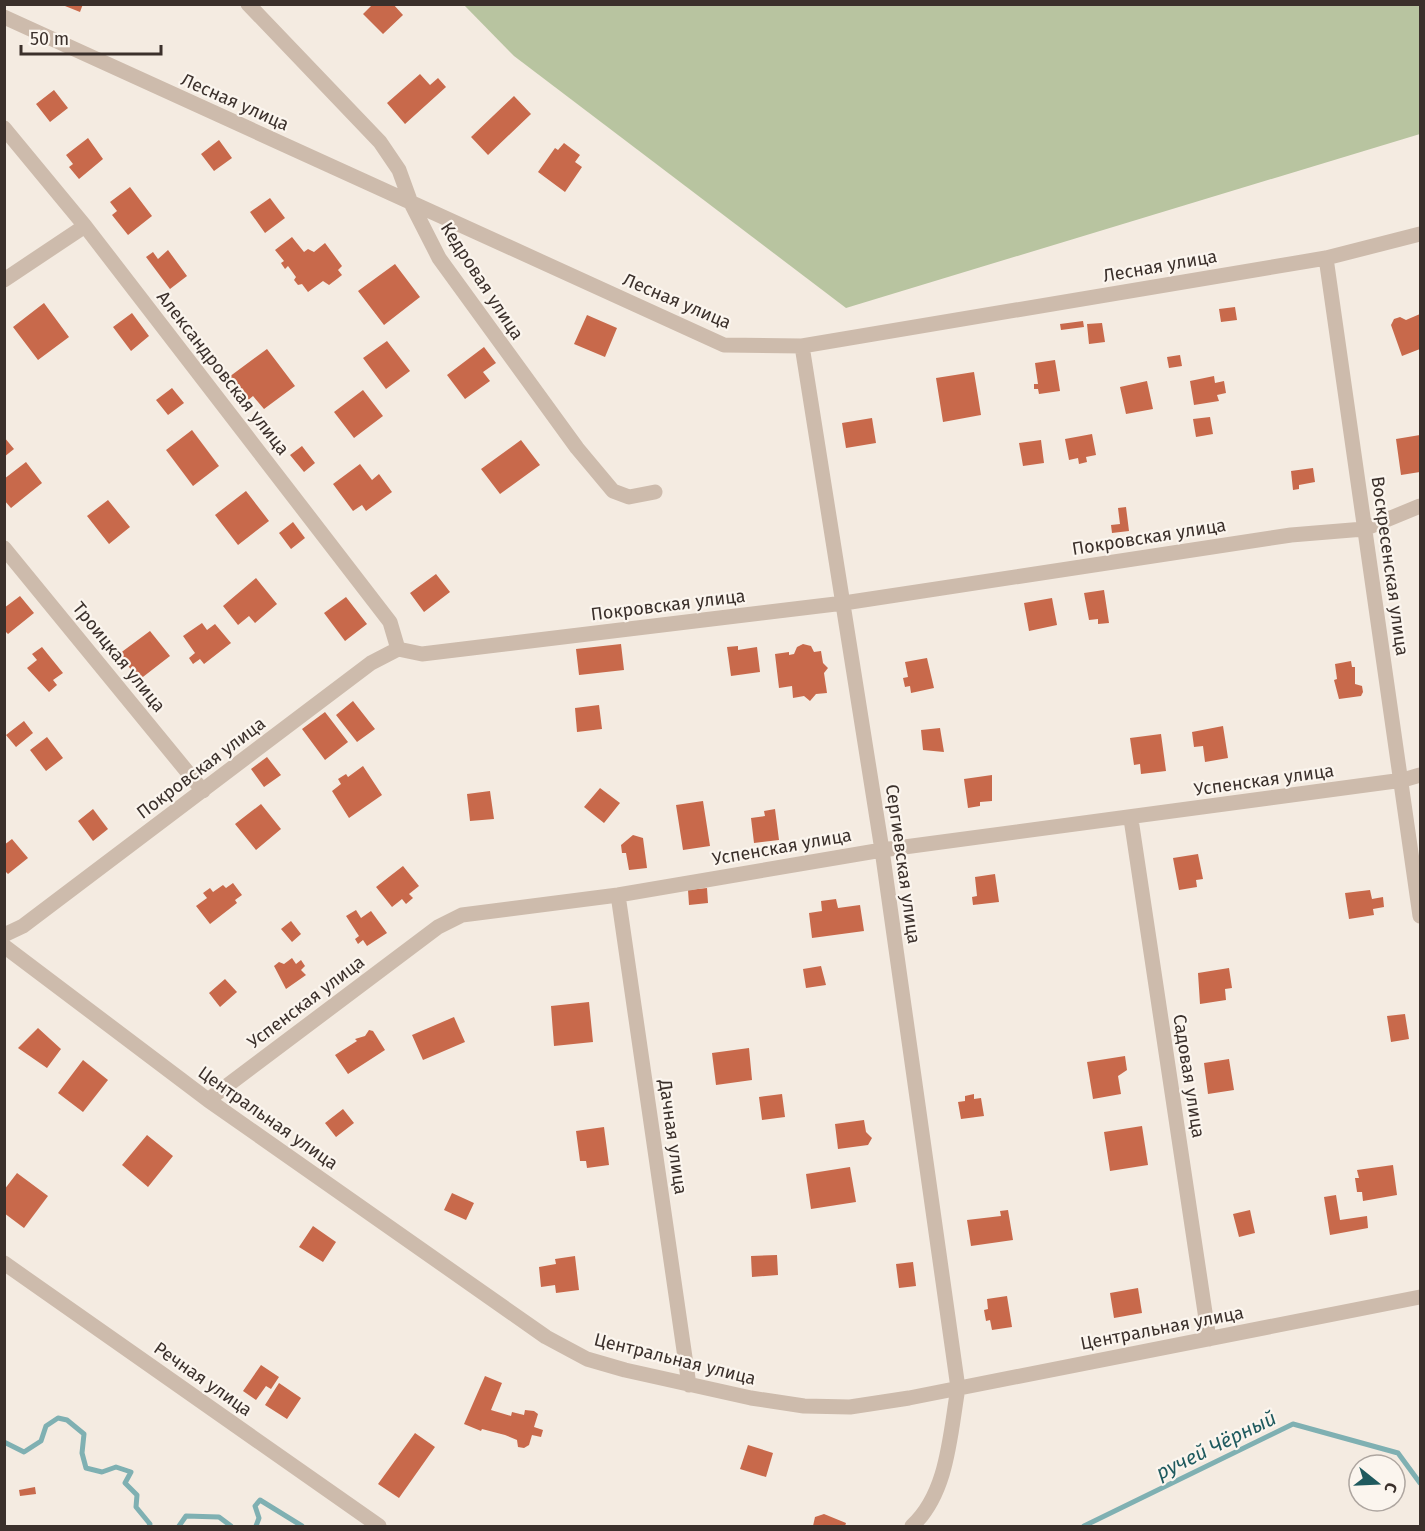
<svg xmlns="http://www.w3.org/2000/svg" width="1425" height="1531" font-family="'Fira Sans',sans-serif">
  <rect width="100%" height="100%" fill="#f4ebe1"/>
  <path fill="#b8c4a0" d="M464 5H1420V134L846 308 514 56Z"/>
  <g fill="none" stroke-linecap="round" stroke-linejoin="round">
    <path stroke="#7fb0b2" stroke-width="5" d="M4 1442 24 1452 41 1441 46 1426 58 1418 67 1420 84 1434 82 1453 86 1468 102 1472 116 1467 131 1472 125 1483 137 1495 136 1507 150 1524 149 1526
      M179 1526 186 1516 219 1517 231 1526
      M256 1526 259 1518 255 1506 260 1500 302 1526
      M1084 1526 1293 1424 1398 1453 1420 1483"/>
  </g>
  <path fill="#c8694b" d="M60 4H83L80 12Z
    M373 4H393L403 15 383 34 363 14Z
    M420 74 430 85 438 78 446 87 405 124 387 103Z
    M54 90 68 108 50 122 36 104Z
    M514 96 531 114 488 155 471 137Z
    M88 138 103 159 79 179 69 167 73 164 66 155Z
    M219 140 232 158 214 171 201 154Z
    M564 143 580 155 575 162 582 167 565 192 538 172 555 148 558 150Z
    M130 187 152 216 128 235 112 215 117 211 110 202Z
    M270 198 285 218 265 233 250 212Z
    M292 237 304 252 308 249 314 252 325 243 342 266 338 270 342 275 329 285 323 281 308 292 302 284 298 285 294 280 296 277 288 266 285 269 281 263 284 261 275 250Z
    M168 250 187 276 170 289 146 257 153 252 158 259Z
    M395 264 420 297 384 325 358 291Z
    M44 303 69 337 38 360 13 327Z
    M1235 307 1237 320 1221 322 1219 309Z
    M132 313 149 336 131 351 113 327Z
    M1420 314V349L1402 356 1391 325 1394 319 1400 317 1406 320Z
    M587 315 617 328 605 357 574 344Z
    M1083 321 1084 327 1061 330 1060 324Z
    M1102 323 1105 342 1089 344 1087 324Z
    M387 341 410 371 386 389 363 358Z
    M484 347 496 363 483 372 490 381 465 399 447 375Z
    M267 349 295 386 264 409 253 396 247 401 229 377Z
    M1180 355 1182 366 1169 368 1167 357Z
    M1055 360 1060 391 1039 394 1038 389H1034V384H1038L1035 363Z
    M974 372 981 415 943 422 936 378Z
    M1214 376 1215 383 1224 381 1226 393 1217 395 1219 401 1194 405 1190 381Z
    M1147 381 1153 409 1126 414 1120 387Z
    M172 388 184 403 168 415 156 400Z
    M363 390 383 416 354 438 334 412Z
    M1210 417 1213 434 1196 437 1193 419Z
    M872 418 876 443 846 448 842 423Z
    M192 430 219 466 193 486 166 450Z
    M1092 434 1096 455 1086 457 1087 462 1079 464 1078 458 1069 460 1065 439Z
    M1420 435V472L1401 475 1396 439Z
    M4 437 14 449 4 457Z
    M521 440 540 465 500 494 481 469Z
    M1041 440 1044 463 1023 466 1019 443Z
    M302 446 315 463 304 472 290 455Z
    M26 462 42 483 11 508 4 500V479Z
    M360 464 372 480 379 474 392 492 366 511 362 505 353 511 333 484Z
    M1313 468 1315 482 1299 485V489L1293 490 1291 471Z
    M246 491 269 521 238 545 215 515Z
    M108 500 130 527 109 544 87 516Z
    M1126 507 1129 531 1112 533 1111 525 1120 524 1118 508Z
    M293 522 305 538 291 549 279 533Z
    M436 574 450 592 424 612 410 593Z
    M256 578 277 604 255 623 249 616 238 625 223 606Z
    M1104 590 1109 623 1098 624V619L1089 620 1084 593Z
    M20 596 34 613 8 634 4 630V608Z
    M346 597 367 624 345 641 324 613Z
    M1052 598 1057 625 1029 631 1024 603Z
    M202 623 207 630 215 624 231 643 204 664 200 659 193 664 189 658 195 653 183 636Z
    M150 631 170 656 139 680 119 654Z
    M621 644 624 670 579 675 576 649Z
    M803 644 811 646 814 652 821 651 823 663 828 668 824 673 827 693 816 694 810 701 804 696 793 698 792 686 779 688 775 654 789 652V655L794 654 797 647Z
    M738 646V650L757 647 760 672 731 676 727 647Z
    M42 647 63 673 53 680 57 685 49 692 27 668 37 660 32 654Z
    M927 658 934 688 911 693 910 686 905 687 903 678 908 677 905 662Z
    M1351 661 1352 667H1355V684L1362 686 1363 692 1361 696 1339 699 1334 680 1337 679 1335 664Z
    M353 701 375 729 357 742 336 715Z
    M599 705 602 729 577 732 575 708Z
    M325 712 348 742 325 760 302 729Z
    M24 721 33 733 16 747 6 735Z
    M1223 726 1228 758 1205 762 1203 746 1194 747 1192 732Z
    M940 728 944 752 923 750 921 730Z
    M1161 734 1166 771 1141 774 1140 764 1134 765 1130 738Z
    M47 737 63 758 46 771 30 750Z
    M267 757 281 775 264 787 251 769Z
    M363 766 382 795 349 818 332 791 341 784 338 779 346 774 348 777Z
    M992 775V801L980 802V806L968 808 964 779Z
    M600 788 620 803 604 823 584 807Z
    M490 791 494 819 470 821 467 794Z
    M703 801 710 846 683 850 676 805Z
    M261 804 281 829 256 850 235 824Z
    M93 809 108 829 93 841 78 821Z
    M775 809 779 840 754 843 751 818 765 816 764 811Z
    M633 835 643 838 647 868 629 870 626 853H622L621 845Z
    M12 839 28 858 8 874 4 870V845Z
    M1198 854 1203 879 1196 880 1197 887 1179 890 1173 858Z
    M403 866 419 886 409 894 413 898 406 904 402 899 392 907 376 887Z
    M995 874 999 902 973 905 972 897 977 896 975 877Z
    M233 883 242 895 235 900 237 903 210 924 196 906 207 898 203 893 210 888 213 892 223 885 226 888Z
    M707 888 708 903 689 905 688 890Z
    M1370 890 1372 899 1383 897 1384 907 1373 909 1374 915 1349 919 1345 893Z
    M836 899 838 908 860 905 864 931 812 938 809 913 822 911 821 901Z
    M356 910 361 918 371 911 387 933 367 946 363 940 358 944 355 939 359 936 346 916Z
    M291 921 301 934 292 942 281 929Z
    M292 958 296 964 301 960 305 966 301 970 306 975 286 989 274 966 279 962 284 964Z
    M821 966 826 985 806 988 803 969Z
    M1229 968 1232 988 1225 989 1226 1000 1200 1004 1198 973Z
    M225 979 237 992 220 1007 209 993Z
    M589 1002 593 1042 554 1046 551 1006Z
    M1405 1014 1409 1039 1391 1042 1387 1016Z
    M454 1017 465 1042 423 1060 412 1035Z
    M38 1028 61 1049 47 1068 18 1048Z
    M369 1030 373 1031 385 1050 348 1074 335 1055 357 1041 355 1039 365 1036Z
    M749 1048 752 1080 716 1085 712 1053Z
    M1125 1056 1127 1070 1118 1076 1121 1094 1093 1099 1087 1062Z
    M1229 1059 1234 1090 1208 1094 1204 1063Z
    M83 1060 108 1080 83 1112 58 1093Z
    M782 1094 785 1117 762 1120 759 1097Z
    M974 1094V1099L981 1098 984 1116 961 1119 958 1102 965 1101V1096Z
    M343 1109 354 1123 336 1137 325 1123Z
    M864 1120 866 1132 872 1138 868 1145 838 1149 835 1124Z
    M1142 1126 1148 1165 1110 1171 1104 1132Z
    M604 1127 609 1165 587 1168 586 1161H580L576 1131Z
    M147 1135 173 1156 148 1187 122 1165Z
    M1393 1165 1397 1195 1363 1201 1362 1192H1357L1355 1178H1359L1357 1170Z
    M850 1167 856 1202 811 1209 806 1174Z
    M17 1173 48 1196 24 1228 4 1213V1190Z
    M452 1193 474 1203 466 1220 444 1210Z
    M1336 1195 1340 1220 1367 1216 1368 1228 1330 1235 1324 1197Z
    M1008 1210 1013 1240 971 1246 967 1220 1001 1216 1000 1211Z
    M1250 1210 1255 1233 1239 1237 1233 1214Z
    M313 1226 336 1242 323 1262 299 1247Z
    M777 1255 778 1275 752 1277 751 1256Z
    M575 1256 579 1290 556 1293 555 1285 541 1287 539 1267 556 1264 555 1259Z
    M913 1262 916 1286 899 1288 896 1264Z
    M1138 1288 1142 1313 1114 1318 1110 1293Z
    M1007 1296 1012 1327 992 1330 990 1320 986 1321 984 1310 988 1309 987 1299Z
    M261 1365 279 1377 271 1389 266 1386 256 1400 243 1391Z
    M485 1376 502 1383 491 1410 511 1416 512 1412 524 1415 525 1410 534 1411 538 1414 534 1427 543 1430 541 1437 532 1435 529 1445 524 1448 518 1447 517 1440 505 1435 482 1429 481 1431 464 1424Z
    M279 1383 301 1398 287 1419 265 1405Z
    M415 1433 435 1447 399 1498 378 1484Z
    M748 1445 773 1453 766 1477 740 1469Z
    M35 1487 36 1494 20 1496 19 1490Z
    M824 1514 846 1523 845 1526H813L815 1517Z"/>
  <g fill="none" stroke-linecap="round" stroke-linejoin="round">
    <path stroke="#cdbbac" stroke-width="15" d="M248 4 380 142 399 170 411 203 439 258 577 448 613 491 629 497 655 492
      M4 17 724 345 802 346 1326 258 1420 234
      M4 128 85 226 390 622 398 649
      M1326 258 1420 916
      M4 280 85 226
      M802 346 882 850 958 1388C950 1434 948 1493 912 1526
      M4 548 203 791
      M1131 819 1209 1339
      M618 895 689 1385
      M4 935 23 926 371 663 398 649 422 654 844 603 1291 535 1364 529 1420 506
      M4 946 208 1100 546 1337 587 1359 625 1370 751 1398 804 1406 850 1407 909 1398 1420 1297
      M208 1100 438 927 462 915 618 895 882 850 1403 780 1420 775
      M4 1263 379 1526"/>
  </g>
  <g text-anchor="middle" stroke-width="4.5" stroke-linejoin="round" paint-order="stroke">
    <g font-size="18" fill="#3b302b" stroke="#fbf5ee">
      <text transform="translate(235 102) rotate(24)" y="6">Лесная улица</text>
      <text transform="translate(1160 266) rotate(-10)" y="6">Лесная улица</text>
      <text transform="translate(482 281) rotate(57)" y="6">Кедровая улица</text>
      <text transform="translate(677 301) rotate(23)" y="6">Лесная улица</text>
      <text transform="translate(223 373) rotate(52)" y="6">Александровская улица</text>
      <text transform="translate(1149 537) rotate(-9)" y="6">Покровская улица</text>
      <text transform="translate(1390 566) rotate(82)" y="6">Воскресенская улица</text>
      <text transform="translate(668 605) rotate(-7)" y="6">Покровская улица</text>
      <text transform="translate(119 657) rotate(51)" y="6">Троицкая улица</text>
      <text transform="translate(201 768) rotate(-37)" y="6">Покровская улица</text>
      <text transform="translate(1264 780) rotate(-8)" y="6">Успенская улица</text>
      <text transform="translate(782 847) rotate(-10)" y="6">Успенская улица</text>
      <text transform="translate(903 864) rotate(82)" y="6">Сергиевская улица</text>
      <text transform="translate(306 1002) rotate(-37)" y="6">Успенская улица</text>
      <text transform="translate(1189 1076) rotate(81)" y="6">Садовая улица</text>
      <text transform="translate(268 1118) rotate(35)" y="6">Центральная улица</text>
      <text transform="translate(673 1137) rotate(82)" y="6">Дачная улица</text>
      <text transform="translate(1162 1328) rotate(-11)" y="6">Центральная улица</text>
      <text transform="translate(675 1359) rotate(14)" y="6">Центральная улица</text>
      <text transform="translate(203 1379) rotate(35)" y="6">Речная улица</text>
    </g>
    <g font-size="20" font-style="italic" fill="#1f5a5e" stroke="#fbf5ee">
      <text transform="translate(1216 1445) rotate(-26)" y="7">ручей Чёрный</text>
    </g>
  </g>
  <rect width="1425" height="1531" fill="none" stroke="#3b302b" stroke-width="12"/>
  <g transform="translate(1377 1483) rotate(108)"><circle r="28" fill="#fbf5ee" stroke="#aea6a0" stroke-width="1.5"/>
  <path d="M0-4.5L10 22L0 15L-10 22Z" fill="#1f5a5e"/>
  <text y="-9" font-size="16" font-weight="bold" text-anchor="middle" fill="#3b302b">С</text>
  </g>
  <path d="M21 45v9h140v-9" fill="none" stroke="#3b302b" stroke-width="3"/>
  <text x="30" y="45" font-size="18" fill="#3b302b" stroke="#fbf5ee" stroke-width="4.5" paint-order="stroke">50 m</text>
</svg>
